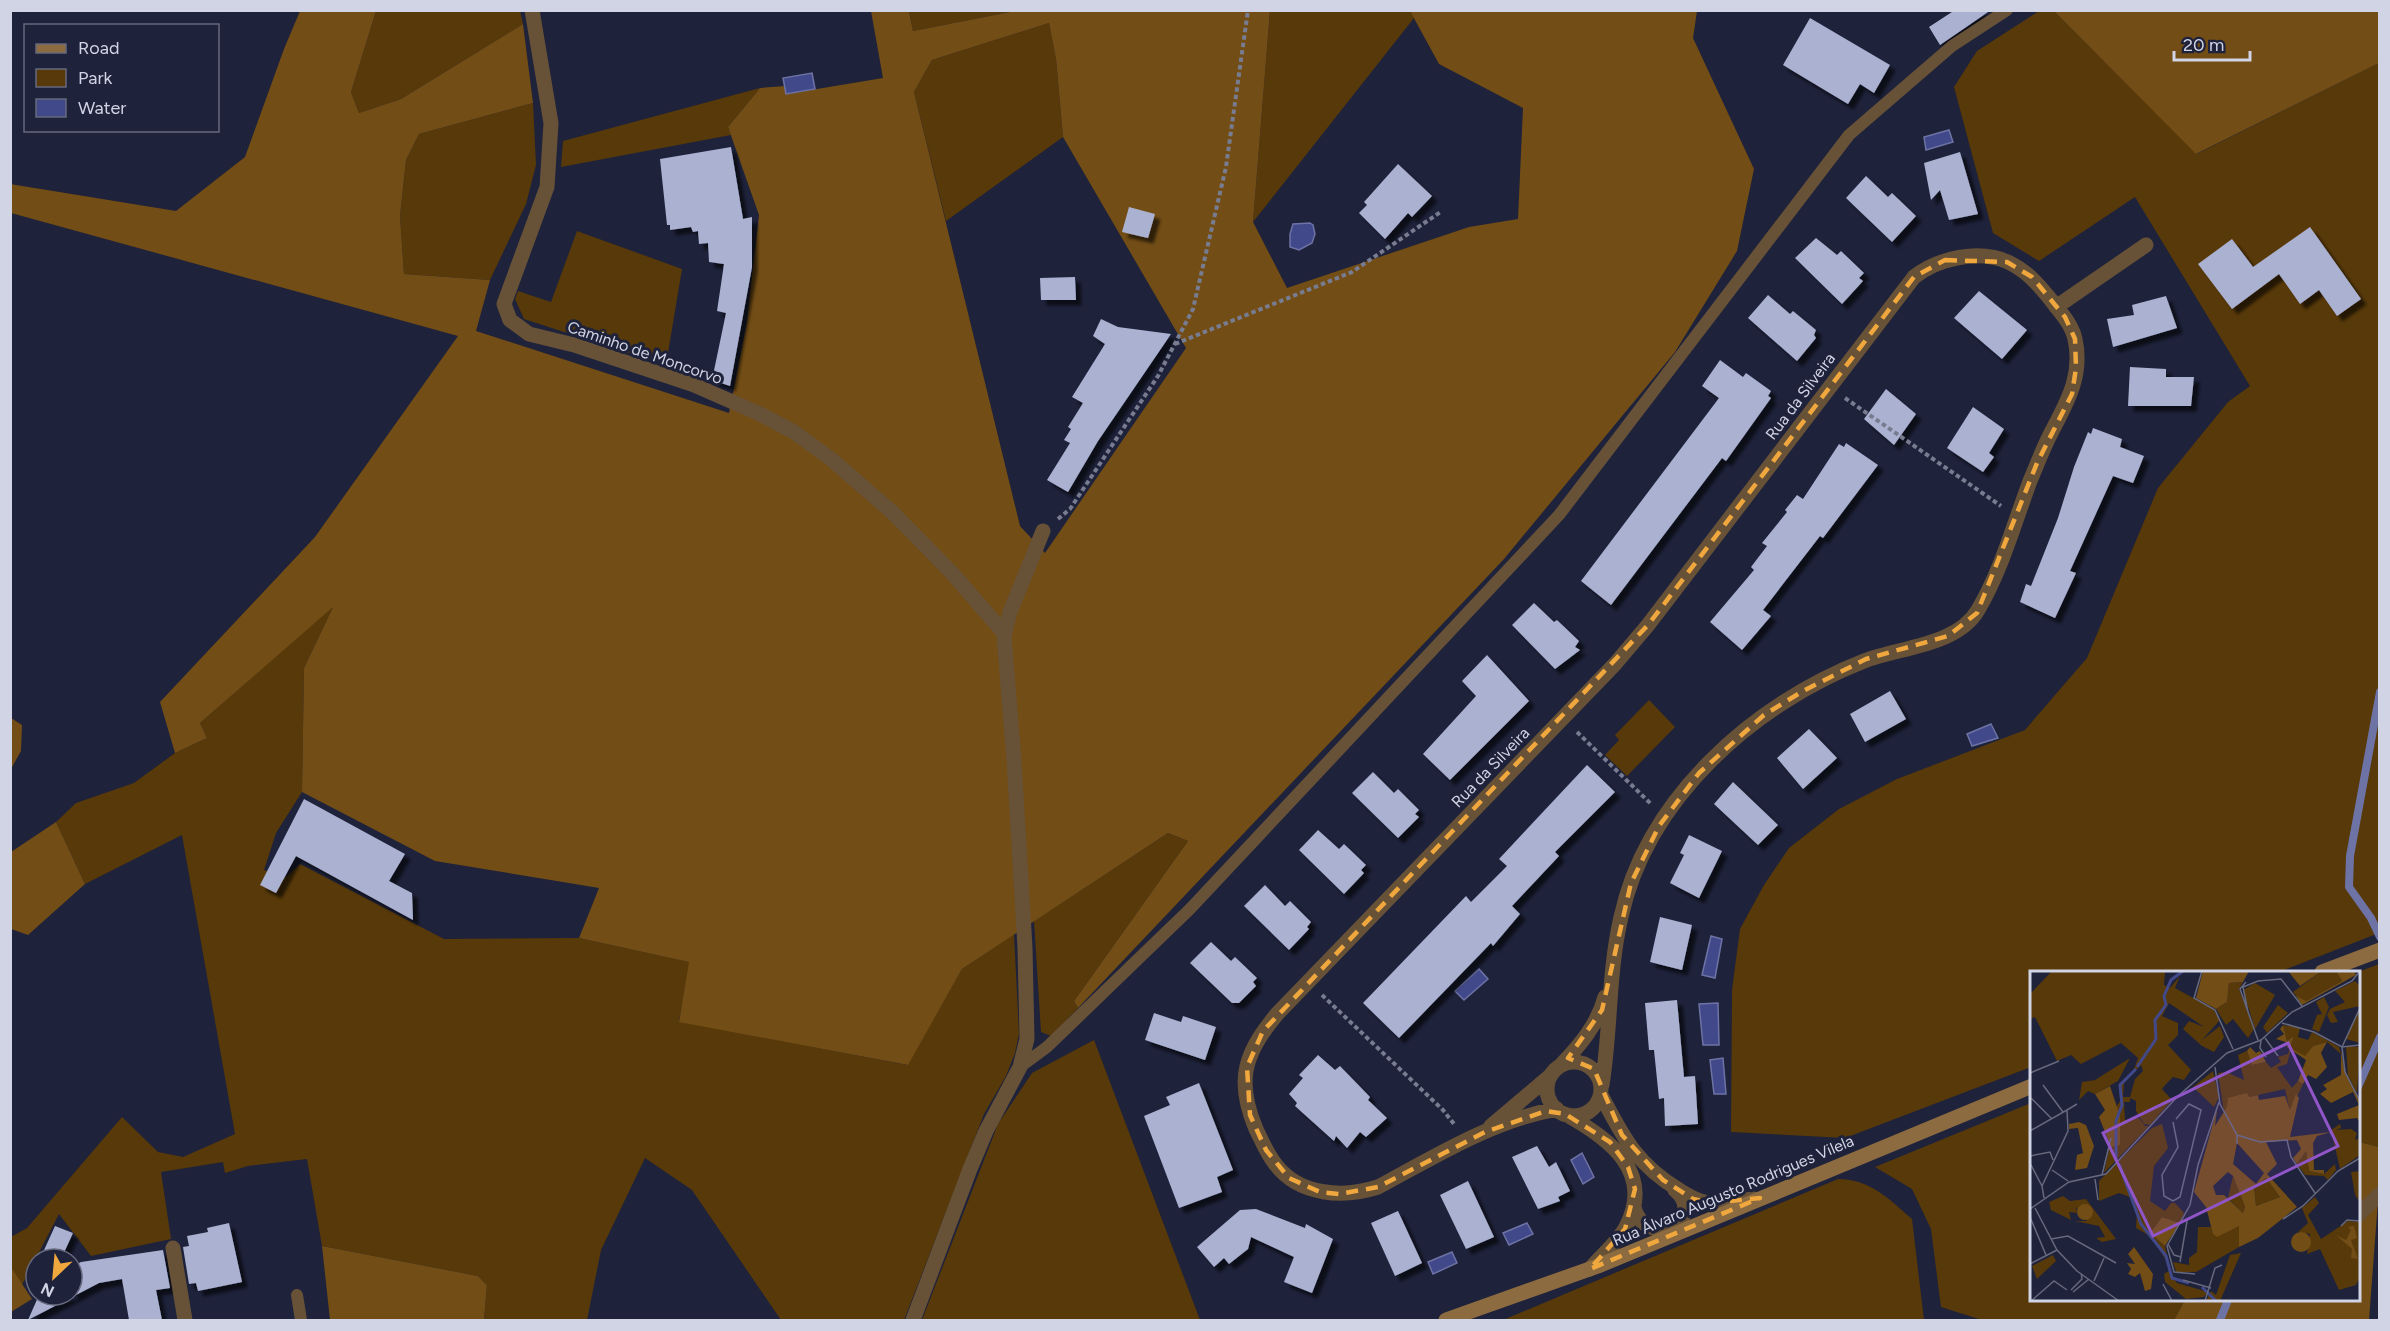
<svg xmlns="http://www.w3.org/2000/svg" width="2390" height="1331" font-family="Figtree,sans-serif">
  <defs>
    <filter id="shadow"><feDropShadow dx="5.5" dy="5.5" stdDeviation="1.5" flood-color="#0009"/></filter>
  </defs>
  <rect width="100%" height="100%" fill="#1e223a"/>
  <path fill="#583909" d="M909 10 1015 11 913 31Z
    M376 11H520L523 24 401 99 359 113 351 92Z
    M1270 11H1410L1414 18 1253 222Z
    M2039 11H2054L2197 154 2379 63V933L2279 972H2032L2031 1067 1845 1138 1731 1132 1732 990 1740 929 1764 885 1789 848 1839 809 1897 779 2025 730 2087 658 2158 488 2228 402 2250 386 2135 197 2039 261 1993 233 1954 87 1977 51Z
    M1049 23 1056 59 1063 137 946 221 914 92 932 60Z
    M760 88 728 127 731 135 561 167 563 141Z
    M533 103 536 165 526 204 490 280 404 274 400 216 406 160 419 134Z
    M577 231 682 269 666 365 524 319 515 299 518 291 551 302Z
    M334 605 304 668 302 792 276 833 264 870 286 877 300 864 444 939 579 938 690 962 679 1021 907 1065 962 969 1014 934 1019 1034 1015 1053 1006 1076 984 1114 904 1320H781L692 1190 645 1158 601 1250 587 1320H484L487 1285 478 1276 322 1246 307 1159 248 1166 225 1173 223 1162 161 1172 171 1239 91 1256 59 1214 22 1285 11 1267V1237L27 1228 122 1117 158 1152 183 1157 235 1134 182 835 85 884 56 822 76 803 134 783 175 753 207 738 200 723Z
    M1649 700 1675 727 1627 776 1605 755 1619 740 1615 735Z
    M1168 833 1188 841 1074 1001 1078 1008 1051 1036 1041 1032 1034 921Z
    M2379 964V1147L2359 1142 2358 972Z
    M1094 1040 1200 1320H922L998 1124 1032 1073Z
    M2031 1103 2032 1300H2185L2174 1320H1982L1941 1307 1931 1229 1912 1189 1875 1167Z
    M1838 1179C1870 1179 1889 1199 1912 1219L1924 1320H1503Z"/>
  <path fill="#724d15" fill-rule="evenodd" d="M1082 10 1270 11 1253 222 1287 288 1469 227 1518 219 1523 108 1439 64 1410 11H1697L1693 38 1754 169 1737 251 1675 352 1504 559 1078 1008 1074 1001 1188 841 1168 833 962 969 908 1065 679 1022 689 962 579 938 599 888 435 861 302 792 304 668 333 607 200 723 207 738 175 753 160 702 315 537 458 336 11 213 10 184 176 211 245 157 284 49 300 11H376L351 92 359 113 401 99 523 24 533 103 419 134 406 160 400 216 404 274 490 280 476 331 729 413 747 322 759 215 728 127 760 88 785 86 787 94 883 78 871 11H909L913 31 1015 11ZM1049 23 1056 59 1063 137 1186 348 1045 553 1020 526 914 92 932 60Z
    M2054 11H2379V63L2196 154Z
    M11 718 22 725 21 751 11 769Z
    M56 822 85 884 28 935 11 929V852Z
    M2359 1142 2379 1147V1188L2369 1320H2174L2185 1300H2358Z
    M322 1246 478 1276 487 1285 484 1320H330Z
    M11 1267 32 1299 11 1312H10Z"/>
  <path fill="#42498a" stroke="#6d73a5" stroke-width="1.5" d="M812 73 815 89 786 94 783 78Z
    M1949 130 1953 142 1926 150 1924 137Z
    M1310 223 1313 225 1315 234 1312 243 1299 250 1290 247V234L1293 224Z
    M1991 724 1998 738 1972 746 1967 734Z
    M1711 936 1722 939 1715 978 1702 975Z
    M1479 969 1488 979 1464 1000 1455 991Z
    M1718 1003 1719 1045H1703L1699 1004Z
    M1723 1058 1726 1094H1714L1710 1060Z
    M1582 1153 1594 1177 1583 1184 1571 1160Z
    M1527 1223 1533 1234 1509 1245 1503 1233Z
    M1452 1252 1457 1263 1433 1274 1428 1262Z"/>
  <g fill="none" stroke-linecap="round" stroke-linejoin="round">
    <path stroke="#6d73a5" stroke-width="8" d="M2380 692 2350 856 2349 887 2371 918 2380 937
      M2358 1087 2380 1037
      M2220 1320 2228 1300"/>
  </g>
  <path fill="#abb1d1" filter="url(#shadow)" d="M1955 10H1991L1940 45 1929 27Z
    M1810 18 1890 65 1874 93 1860 84 1848 104 1783 65Z
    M731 147 743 219 752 217V267L730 386 712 380 726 313 717 311 724 264 709 262 708 243 699 244 698 231 693 232 691 227 670 230V225H667L660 159Z
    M1960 152 1978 214 1949 220 1940 190 1931 200 1924 163Z
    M1398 164 1432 196 1412 217 1408 213 1385 239 1359 213 1367 205 1364 202Z
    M1866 176 1888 197 1892 193 1916 216 1892 242 1846 198Z
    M1129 207 1155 214 1148 238 1122 232Z
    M2310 227 2361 299 2337 316 2319 290 2300 304 2279 274 2232 309 2198 264 2232 239 2253 267Z
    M1816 238 1837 255 1841 251 1864 273 1859 278 1863 281 1842 304 1795 258Z
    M1075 277 1076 300H1041L1040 278Z
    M1979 291 2027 330 2002 359 1954 318Z
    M1768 295 1790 314 1793 311 1816 330 1814 335 1816 338 1797 361 1748 318Z
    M2166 296 2177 328 2113 347 2107 319 2134 315 2132 305Z
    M1101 319 1118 327 1171 334 1098 441 1068 492 1047 480 1070 443 1064 440 1071 429 1068 427 1083 403 1072 397 1105 344 1093 336Z
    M1720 360 1743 377 1746 373 1771 391 1768 396 1771 398 1726 461 1722 458 1611 605 1581 581 1719 398 1702 386Z
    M2130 367 2166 369V377H2194L2191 406H2128Z
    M1886 389 1916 414 1894 445 1864 419Z
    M1973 407 2004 429 1989 453 1994 457 1983 472 1947 448Z
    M2093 428 2122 439 2120 447 2144 456 2133 483 2113 476 2070 571 2076 573 2055 618 2020 602 2026 584 2031 586 2058 518 2074 467 2088 432 2091 434Z
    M1846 443 1878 465 1823 538 1820 536 1763 610 1771 616 1742 650 1710 622 1754 570 1751 567 1767 546 1762 543 1787 512 1785 510 1797 495 1803 499 1839 444 1844 447Z
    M1534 603 1554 622 1557 620 1579 641 1575 647 1580 650 1555 669 1512 625Z
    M1487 655 1529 701 1450 780 1423 754 1476 696 1462 681Z
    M1890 691 1906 719 1865 742 1850 714Z
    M1809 729 1837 758 1803 789 1777 758Z
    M1587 765 1615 792 1555 852 1559 856 1512 906 1520 914 1493 946 1491 943 1399 1038 1363 1003 1466 896 1471 902 1507 866 1499 859Z
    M1373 772 1394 793 1398 789 1419 810 1415 814 1419 817 1398 838 1352 793Z
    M1733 782 1778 825 1758 845 1714 804Z
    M304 799 405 854 389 881 412 893 413 920 296 856 276 893 260 885Z
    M1318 830 1339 849 1344 844 1366 865 1361 870 1364 873 1344 894 1299 850Z
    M1689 835 1722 851 1699 898 1670 883 1684 855 1680 853Z
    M1265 885 1285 906 1290 901 1311 922 1307 927 1309 929 1289 950 1244 906Z
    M1660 917 1692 925 1682 970 1650 962Z
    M1211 942 1231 961 1235 957 1257 978 1253 982 1256 986 1239 1003H1232L1190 963Z
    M1677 1000 1684 1077 1695 1076 1698 1124 1665 1126 1664 1098 1659 1099 1654 1050H1649L1645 1003Z
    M1154 1013 1181 1022 1183 1016 1216 1027 1205 1060 1145 1040Z
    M1318 1055 1335 1070 1340 1066 1370 1097 1368 1100 1387 1118 1366 1137 1360 1132 1347 1148 1336 1136 1334 1141 1295 1106 1297 1103 1289 1094 1303 1078 1299 1075Z
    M1199 1083 1233 1170 1217 1177 1222 1192 1179 1208 1144 1116 1170 1105 1166 1097Z
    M1537 1146 1549 1167 1556 1162 1570 1191 1558 1197 1560 1201 1538 1209 1512 1157Z
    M1468 1181 1494 1237 1466 1249 1440 1195Z
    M1256 1209 1305 1228 1306 1224 1333 1239 1312 1293 1284 1282 1294 1257 1251 1237 1248 1249 1229 1264 1224 1258 1214 1267 1197 1247 1240 1210Z
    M1398 1211 1422 1263 1395 1276 1371 1223Z
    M229 1223 242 1282 198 1291 196 1283 189 1284 183 1247 189 1246 187 1236 208 1232 207 1228Z
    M55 1226 73 1233 61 1259H40Z
    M163 1250 170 1288 156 1290 162 1320H129L122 1279 99 1283 28 1320 39 1295H72V1267L81 1262Z"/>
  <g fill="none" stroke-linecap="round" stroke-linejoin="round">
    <path stroke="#787c90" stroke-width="4" stroke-dasharray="4.5 3" stroke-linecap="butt" d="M1175 344 1352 272 1442 211
      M1845 398 2001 506
      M1058 519 1070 509 1158 376 1193 309 1226 167 1248 10
      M1577 732 1651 804
      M1322 995 1443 1110 1454 1124"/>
    <path stroke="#675238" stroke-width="12" d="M1020 1067 1047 1047 1190 909 1559 515 1849 135 1952 46 2007 10
      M297 1295 301 1320"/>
    <path stroke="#675238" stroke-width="15" d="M532 10 551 123 547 187 504 304 510 320 529 334 574 345 694 385 760 414 794 432 831 459 892 512 952 573 1004 633
      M2056 307 2146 245
      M1547 1089a27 27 0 1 1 54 0a27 27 0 1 1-54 0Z
      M1562 1064C1580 1045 1598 1024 1605 997
      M1601 1095C1623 1137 1636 1164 1679 1190 1689 1196 1700 1203 1713 1203 1726 1203 1741 1200 1754 1199
      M1557 1109C1493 1120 1434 1157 1378 1187 1344 1198 1300 1196 1276 1165 1267 1154 1262 1141 1256 1129 1248 1110 1242 1086 1247 1066 1252 1046 1264 1030 1277 1014L1615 664 1648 625 1914 277C1938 258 1979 249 2008 262 2027 271 2038 284 2051 300 2060 312 2072 324 2075 339 2083 376 2067 402 2051 433 2043 448 2037 465 2030 481 2014 524 2001 571 1978 610 1957 646 1899 647 1864 661 1754 704 1647 798 1621 917 1608 973 1611 1029 1602 1085
      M1565 1114C1609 1138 1655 1172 1626 1227 1618 1242 1601 1256 1590 1269
      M1491 1126 1550 1076
      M1634 1207C1639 1228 1655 1229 1674 1233 1684 1218 1692 1204 1675 1190
      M2358 1215 2380 1194
      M173 1248 185 1320
      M913 1320 970 1169 986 1131 1020 1067 1027 1039 1025 948 1014 760 1004 636 1010 612 1043 531"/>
    <path stroke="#8c6b40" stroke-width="15" d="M2322 972 2380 950
      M1446 1320 1598 1266 2032 1086"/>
  </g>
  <path fill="none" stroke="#f0a73e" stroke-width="4.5" stroke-dasharray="12 8" stroke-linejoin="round" d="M1945 260 2007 262 2032 277 2065 317 2075 339 2076 368 2072 394 2037 463 1977 613 1948 636 1866 659 1803 691 1764 715 1699 773 1659 826 1631 883 1602 1010 1568 1058 1594 1069 1622 1135 1663 1180 1693 1199 1712 1203 1760 1198 1590 1269 1625 1229 1635 1189 1628 1167 1610 1142 1565 1114 1546 1111 1485 1132 1378 1187 1339 1194 1320 1192 1289 1178 1266 1150 1250 1115 1247 1067 1263 1031 1648 625 1914 277Z"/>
  <g text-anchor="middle" stroke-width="6" stroke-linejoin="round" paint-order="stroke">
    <g font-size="16" fill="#d1d4e5" stroke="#1e223a">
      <text transform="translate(645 352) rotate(19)" y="6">Caminho de Moncorvo</text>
      <text transform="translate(1800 396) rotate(-53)" y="6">Rua da Silveira</text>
      <text transform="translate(1490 767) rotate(-46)" y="6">Rua da Silveira</text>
      <text transform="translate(1733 1190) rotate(-23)" y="6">Rua Álvaro Augusto Rodrigues Vilela</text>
    </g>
  </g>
  <g transform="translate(2030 971)">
    <rect width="330" height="330" fill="#1e223a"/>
    <path d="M22 0H135L134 14 140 17 150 5 145 17 183 38 190 49 172 69 190 55 194 66 184 81 172 75 153 58 159 50 174 56 139 32 132 45 148 52V64L138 74 161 99 154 109 143 106 136 113 132 118 142 129 120 154 114 153 106 140V130L100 127V131H94L95 149 109 147 115 155H119L74 202 80 174 90 173 86 136 91 129 89 113 103 101 108 87 91 72 51 93 41 84 27 90 5 46 0 48V23ZM111 94 113 100 105 108 100 126H93L94 111ZM292 0H306L312 10 276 30H270L263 21ZM325 10 330 15V35L303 41 308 51 301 52 297 44 300 38 315 31 305 20ZM213 11 209 18 224 58 218 67 203 48 196 54 186 38 197 31 199 12ZM225 12 245 24 225 58 213 19ZM294 26 299 36 289 61 282 58 287 44 292 43 286 31ZM248 34 258 42 237 62 233 56ZM330 38V72L316 68ZM253 54 270 57 268 66 278 69 282 61 295 68 309 76 311 83 297 71 283 75 275 86 261 78 257 93 247 96 262 117 268 110 273 113 260 141 255 118 219 126 194 141 188 102 196 101 214 109 208 84 217 80 222 94 236 91 241 97 251 91 248 86 258 83 264 65 257 70ZM316 75 330 76 327 122 318 104ZM100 87 88 110 65 123 58 120 49 129 52 111 65 109ZM183 100 189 126 184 136 163 116ZM132 153 138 177 124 195 120 230 135 240 141 232H145L154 242 150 252 132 246 120 262 135 275 139 294 122 266 106 257 107 241 100 226 89 222 69 230V210L122 157ZM310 153 311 157 306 159 321 158 327 162 325 169 330 167V184L310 198 301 159ZM276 180 279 200 294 203 305 193 306 199 298 209 294 205 275 204 267 193ZM330 200V231L325 224 321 201ZM203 205 215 236 213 242 198 227ZM236 207 250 226 226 235 224 215ZM33 225 40 230 56 228 86 268 72 271 66 267 75 266 69 255 45 250H57L46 236 47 242 39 241 41 249 21 239 19 231ZM285 226 289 232 278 244 291 268 318 250 330 251V306L326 314 309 319 290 278 277 283 280 263 268 261 278 252 272 237ZM209 255V276L166 301H146L143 291 159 294V287L167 281 168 256H182L183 263ZM211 282 190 330H176L181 320 186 324 200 284ZM23 284 26 290 7 308 2 295ZM139 300 147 312 178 321 174 326 156 328 135 311 134 303Z" fill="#583909" fill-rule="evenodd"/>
    <path d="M173 0H219L213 11 199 12 197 31 186 38 166 27ZM258 0H292L270 15ZM306 0H324L326 4 272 34 266 25 276 30 312 10ZM253 54 257 70 264 65 260 77 275 85 283 75 297 71 291 82 297 96 286 108 278 104 273 113 268 110 276 89 257 76 259 72 246 68 254 63 250 58ZM220 76 226 82 230 80 236 91 222 94 217 80ZM311 80 314 97 330 131V152L327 147 309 149 307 143 329 134 323 121 301 132 290 123 297 118 293 114 311 104ZM80 115 90 145V174L81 176 69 146 75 139 65 123ZM217 122 219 126 228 124 229 129 255 125 260 139 266 123 269 127 260 166 301 161 287 165 283 172 284 199H294V203L279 200 276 180 267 193 263 187 271 178 267 169 236 171 247 193 237 203 267 236 228 267 209 276V255L187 266 183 263 176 236 164 221 187 138 185 155 197 136 198 127ZM207 172 234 202 226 213 203 193ZM198 201 203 205 215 236 213 242 194 224H186L183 215ZM236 207 250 226 226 235 224 216ZM49 151 56 154 64 175 57 197 45 199 47 184 53 182 48 157 39 158V153ZM47 241a8 8 0 1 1 16 0a8 8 0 1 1-16 0ZM132 246 150 252 135 275 120 262ZM324 255 327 267 321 269 328 288 321 287 322 278 306 264 316 269 321 259 318 256ZM261 271a10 10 0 1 1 20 0a10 10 0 1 1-20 0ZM104 276 123 303 121 318 115 320 110 302 105 306 98 303 101 298 97 292 105 293 98 283Z" fill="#724d15" fill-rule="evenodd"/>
    <path fill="none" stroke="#42498a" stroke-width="3" d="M107 96 126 68 125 49 136 34 134 25 141 9 153 0M86 190V150L92 134 90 114 106 98M89 193 111 253 136 285 142 307 159 312M172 316 186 330"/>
    <path fill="none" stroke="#66697e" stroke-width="1.5" d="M172 0 164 27 185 39 203 78M216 11 210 18 228 69M330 37 312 76 315 101 330 130M218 41 213 16 228 10 251 8 272 35M252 52 284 61 312 76 330 74M235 67 248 85M231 69 230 77 236 86M185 96 190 133 207 164V173M0 102 29 90M13 114 33 141M1 127 22 148M143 151 148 176 132 204 134 225 143 230 150 226 171 139 159 133 146 148M0 160 37 139M207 164 230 171 257 169 261 186 285 222M0 185 20 181 23 189M0 192 12 215M22 199 38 210M72 204 81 167M65 208 68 229M14 227 12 215 38 160 37 139 47 133M5 237 27 279 47 300 89 330M0 238 39 211 76 203 147 126 197 82 231 69 262 41 322 10 330 0M0 246 16 284M253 248 273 235 308 200 330 187M311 255 317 249 330 250M21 268 38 265 86 292M138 273 144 284 151 286M150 291 157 250M0 293 27 279M165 303 144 301 137 275 160 234 168 194 189 131M153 309 181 317M64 310 74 287M133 313 142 330M41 319 52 308 51 302M43 321 59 308M1 330 24 310 37 319M175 330 185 297 192 294"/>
    <path fill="#9056c8" fill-opacity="0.15" stroke="#9056c8" stroke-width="3" d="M258 72 308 175 123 265 73 162Z"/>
    <rect width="330" height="330" fill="none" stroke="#d1d4e5" stroke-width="3"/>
  </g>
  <rect width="2390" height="1331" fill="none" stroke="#d1d4e5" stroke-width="24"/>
  <rect x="24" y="24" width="195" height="108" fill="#1e223a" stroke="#66697e" stroke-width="1.5"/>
  <rect x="36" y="44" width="30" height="9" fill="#8c6b40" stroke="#66697e" stroke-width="1.5"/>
  <text x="78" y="54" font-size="18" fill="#d1d4e5">Road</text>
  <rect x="36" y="69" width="30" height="18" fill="#583909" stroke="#66697e" stroke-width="1.5"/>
  <text x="78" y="84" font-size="18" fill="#d1d4e5">Park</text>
  <rect x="36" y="99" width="30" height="18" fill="#42498a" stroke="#66697e" stroke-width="1.5"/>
  <text x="78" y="114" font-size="18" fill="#d1d4e5">Water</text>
  <g transform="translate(54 1277) rotate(206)"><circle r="28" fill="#1e223a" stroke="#66697e" stroke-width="1.5"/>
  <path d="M0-4.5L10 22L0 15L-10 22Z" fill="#f0a73e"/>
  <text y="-9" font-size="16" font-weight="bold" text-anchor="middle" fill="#d1d4e5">N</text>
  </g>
  <path d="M2174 51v9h76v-9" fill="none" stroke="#d1d4e5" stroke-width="3"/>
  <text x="2183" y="51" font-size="18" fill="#d1d4e5" stroke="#1e223a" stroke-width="4.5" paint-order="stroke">20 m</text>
</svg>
